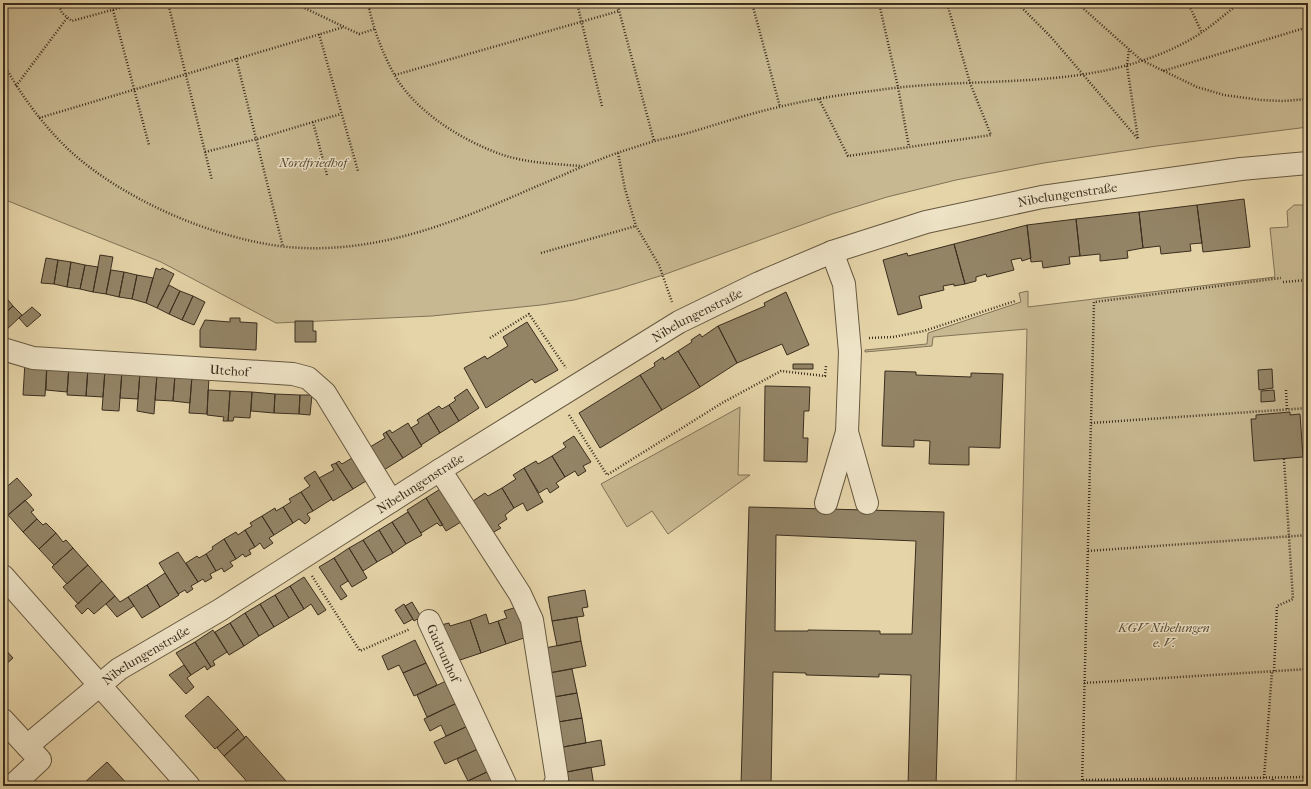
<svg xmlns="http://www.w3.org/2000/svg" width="1311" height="789" font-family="'IM FELL French Canon',serif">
  <rect width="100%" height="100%" fill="#e5d4a8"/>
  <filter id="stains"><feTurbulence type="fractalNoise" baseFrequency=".005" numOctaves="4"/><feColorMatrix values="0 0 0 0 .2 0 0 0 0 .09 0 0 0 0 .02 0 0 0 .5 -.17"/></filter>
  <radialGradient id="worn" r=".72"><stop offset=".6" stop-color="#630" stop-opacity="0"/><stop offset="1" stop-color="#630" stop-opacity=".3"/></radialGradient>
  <path fill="#c8b891" stroke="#827358" d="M3 3H1308V127L1157 146 1044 163 956 180 887 197 832 214 663 275 618 289 574 300 541 305 432 316 276 323 161 262 3 199Z
    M1294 205H1308V786H1016L1027 329 933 337 932 346 865 352V350L927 344 928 333 1021 302 1019 293 1028 291V307L1275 277 1270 228 1288 227 1287 211Z
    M740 407 738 475H750L668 534 652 511 627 527 601 484Z"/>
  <path fill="#938466" stroke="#3b2e1e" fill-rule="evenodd" d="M1244 199 1250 247 1203 252 1197 205Z
    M1197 205 1202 243 1190 244 1191 251 1161 254 1160 246 1143 248 1139 212Z
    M1139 212 1143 248 1127 251 1128 258 1100 261V254L1080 256 1076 219Z
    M1076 219 1080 256 1069 257 1070 264 1043 268 1042 261 1031 262 1027 225Z
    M1027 225 1031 258 1022 261 1021 258 1011 260 1014 270 987 277 986 274 976 277V281L965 284 954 244Z
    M954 244 965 284 954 286V284L943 286 944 290 919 296 922 308 898 315 883 260 907 253 908 256Z
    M100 255 113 257 106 294 93 292Z
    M46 258 58 260 54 284 41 283Z
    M58 260 71 262 67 287 54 284Z
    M71 262 85 265 80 289 67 287Z
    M85 265 98 267 93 292 80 289Z
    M156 268 160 270 162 268 174 274 157 308 146 303Z
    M111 270 124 272 119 297 106 294Z
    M124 272 137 275 132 299 119 297Z
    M137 275 153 278 146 303 132 299Z
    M169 285 180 291 169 314 157 308Z
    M180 291 193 296 182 320 169 314Z
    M786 292 809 345 787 355 782 344 737 363 718 326 765 306 764 303Z
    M4 295 13 306 3 315V296Z
    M193 296 205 302 194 325 182 320Z
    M13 306 22 315 3 333V315Z
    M32 307 41 315 27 327 19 318Z
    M230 318H240V322L257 323 256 350 200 347V330L205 320 230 322Z
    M295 321H313V331H316V342H295Z
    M527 322 558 370 535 383 532 379 486 408 464 368 485 356 487 359 508 346 503 337Z
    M718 326 737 363 700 387 678 351 692 342 691 340 700 334 702 337Z
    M678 351 700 387 662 410 640 375 655 366 654 363 663 357 664 360Z
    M25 362 47 363 45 396 23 395Z
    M47 363 69 365 67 392 46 390Z
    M793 364H813V369H793Z
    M69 367 88 368 86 396 67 395Z
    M88 368 105 370 103 397 86 396Z
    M1272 369 1273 388 1259 390 1258 370Z
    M105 370 122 371 119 411 102 410Z
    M122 371 140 372 138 399 120 398Z
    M885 371 916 372V375L971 377V373L1003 374 1000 448 969 447V465L929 464 930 441 914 440V447L882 446Z
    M140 372 157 374 154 414 137 411Z
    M157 374 175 375 173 401 155 400Z
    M175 375 192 376 190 403 173 401Z
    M640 375 662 410 600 448 579 413Z
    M192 376 209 377 207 414 189 413Z
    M765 386 810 387 809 411H804L803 438H808L807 462 764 461Z
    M467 389 479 408 459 421 449 405 456 400 454 398Z
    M208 390 230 391 228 421H223L224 417 207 415Z
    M1274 390 1275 401 1261 402V391Z
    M230 391 252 392 250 418 234 417 233 421H228Z
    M252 392 275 394 274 413 251 411Z
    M275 394 300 395 299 414 274 413Z
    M300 395H312L310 415 299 414Z
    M449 405 459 421 440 433 428 413 439 406 442 409Z
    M1290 412V415L1300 414 1303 457 1254 461 1251 419H1256V415Z
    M428 413 440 433 421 445 411 428 419 423 417 420Z
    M408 423 422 446 403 458 386 432 390 430 392 433Z
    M386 432 403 458 384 470 370 447 385 438 383 434Z
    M574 436 591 462 583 466 586 471 578 476 575 471 565 477 552 456 566 447 563 443Z
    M357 455 371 478 353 489 336 463 339 461 342 464Z
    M552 456 565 477 556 483 559 487 550 493 547 488 539 493 524 468 536 461 538 464Z
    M336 463 353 489 333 501 319 478 334 470 331 465Z
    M524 468 543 502 527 511 523 503 514 508 502 488 516 479 513 475Z
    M315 471 332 499 313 511 301 492 310 486 304 478Z
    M17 478 32 495 8 515 3 511V490Z
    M445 486 466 519 446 531 426 498Z
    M502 488 514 508 505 515 507 519 498 525 501 528 492 533 473 501 485 493 488 496Z
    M301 492 313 511 307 514 310 518 309 521 305 524 299 519 293 523 283 507 291 502 289 499Z
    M426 498 443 525 440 526 437 523 421 533 407 510Z
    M25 500 34 510 31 512 37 519 23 532 8 515Z
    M283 507 293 523 274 535 262 516 275 508 276 511Z
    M749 507 944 512 936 786H908L911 675 879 674V677L806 675V673L773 672 771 786H741ZM776 535 916 541 912 634H880V631L808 630V631H775Z
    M408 512 422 535 406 544 392 522Z
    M262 516 274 535 269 538 273 543 264 549 260 543 255 547 245 530 252 526 250 523Z
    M37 519 43 525 46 523 56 533 39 549 23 532Z
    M392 522 406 544 393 553 379 530Z
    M245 530 255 547 249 550 251 554 245 557 243 554 236 559 224 539 236 532 238 535Z
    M379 530 393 553 377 562 363 540Z
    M56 533 63 542 66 540 73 548 54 565 39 549Z
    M224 539 236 559 230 562 233 566 224 572 222 568 216 571 206 554 213 549 212 547Z
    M363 540 377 562 363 571 349 548Z
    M73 548 88 565 67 584 52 567Z
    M349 548 367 578 352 587 334 558Z
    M178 552 198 582 191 586 193 589 187 593 185 590 178 594 159 563Z
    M206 554 216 571 210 574 212 578 205 582 203 579 198 582 186 563 197 556 199 558Z
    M334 558 348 581 340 586 347 596 341 600 319 567Z
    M88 565 102 581 78 604 63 587Z
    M165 573 179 595 160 607 147 585Z
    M304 577 326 610 318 615 311 604 304 609 290 586Z
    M102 581 115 596 94 614 88 608 82 614 75 606Z
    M147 585 160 607 142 618 128 597Z
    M290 586 304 609 289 618 275 595Z
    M585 590 588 607 582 608 584 616 552 621 548 597Z
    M275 595 289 618 274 627 260 604Z
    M115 596 120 602 128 597 134 606 117 617 106 604Z
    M412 602 421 617 414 621 405 606Z
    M260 604 274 627 259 636 245 613Z
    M404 604 413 619 404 624 395 610Z
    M520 606 530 636 506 644 498 621 507 618 504 611Z
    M245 613 259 636 244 646 230 623Z
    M486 614 489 624 498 621 506 644 481 653 470 620Z
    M577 617 581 641 557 646 552 621Z
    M470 620 481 653 457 661 441 625 449 623 450 626Z
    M230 623 244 646 229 655 215 632Z
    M213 630 227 652 213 661 215 665 211 667 195 642Z
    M415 640 426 663 403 673 399 665 388 670 382 656Z
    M581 641 586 666 549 673 545 648Z
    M195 642 211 667 207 670 205 666 191 675 176 653Z
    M3 647 13 658 3 667Z
    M426 663 437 685 414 696 403 673Z
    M184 665 191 675 187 678 194 687 186 694 169 675Z
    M572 669 577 693 554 697 549 673Z
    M448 680 459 702 427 717 417 695Z
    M577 693 582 718 558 722 554 697Z
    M208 696 238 729 215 749 185 716Z
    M459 702 470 725 446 736 441 725 430 731 424 719Z
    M582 718 586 743 563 747 558 722Z
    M470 725 480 748 445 764 434 742Z
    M238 729 245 738 224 756 217 748Z
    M246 736 286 781 281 786H251L224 756Z
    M601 740 605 765 567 772 563 747Z
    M480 748 491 770 468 781 457 759Z
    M107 762 129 786H85L83 784Z
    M591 767 594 786H570L567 772Z
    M491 770 499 786H470L468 781Z
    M1240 784 1263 786H1240Z"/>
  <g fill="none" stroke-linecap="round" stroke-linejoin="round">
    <g stroke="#665840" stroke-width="24">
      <g id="minor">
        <path d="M832 252 844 284 850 352 847 432 867 503"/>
        <path id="s1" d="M3 349 33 358 293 374 308 378 325 393 391 501"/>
        <path d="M440 470 520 594 532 620 557 779 554 786"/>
        <path d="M826 503 847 432"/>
        <path d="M3 576 189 786"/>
        <path id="s2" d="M429 621 506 786"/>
        <path d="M3 720 40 760 12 786"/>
        <path id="s3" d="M27 746 119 669 220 610 440 470 679 322 759 283 832 252 926 222 1042 197 1241 169 1308 163"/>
      </g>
    </g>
    <path stroke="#3b2e1e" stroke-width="2.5" stroke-dasharray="1 2" stroke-linecap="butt" d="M58 3 62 13 72 21 137 3
      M168 3 212 180
      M294 3 359 34 375 29
      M368 3C373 28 382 52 394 74 415 112 463 141 503 155 528 163 555 164 581 166
      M577 3 602 106
      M617 3 654 141
      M752 3 780 107
      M796 3V5L801 3
      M879 3 898 87 909 147
      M1017 3 1051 37 1138 139 1127 66 1129 49
      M1077 3 1141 60 1197 87 1224 95 1261 100 1283 101 1308 99
      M1188 3 1202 33
      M369 8 385 3
      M113 10 149 145
      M319 34 358 171
      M236 58 283 247
      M3 63C21 95 42 124 68 149 121 199 216 240 288 247 376 255 456 222 535 187 564 175 593 161 623 151 633 148 644 144 655 141 666 138 677 136 688 133 718 124 748 114 779 107 811 99 846 94 879 90 981 75 1089 93 1184 43 1204 33 1222 17 1239 3
      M1163 71 1308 27
      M395 75 619 11
      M16 86 67 18
      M819 99 848 156 991 135 970 83 947 3
      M39 118 344 27
      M205 152 257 139 313 122
      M618 153 625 189 636 226 659 265 672 302
      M327 175 313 122 341 114
      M541 253 636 226
      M1283 282 1308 280
      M490 338 529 314 566 368
      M869 338 893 337 924 331 1015 301
      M1286 390 1287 409
      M569 415 607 475 722 403 781 371 825 376 826 366
      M1091 423 1308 408
      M1088 551 1308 535
      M312 576 360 651 410 629
      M1274 671 1277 606 1293 599 1284 459
      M1084 683 1308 669
      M1264 778 1272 671
      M1083 780 1308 777
      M1082 786 1094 302 1281 278
      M1272 786 1273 778"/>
    <use href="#minor" stroke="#eee3c6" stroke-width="22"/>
  </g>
  <g text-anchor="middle" stroke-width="3" stroke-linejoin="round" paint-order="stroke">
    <g font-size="13" font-style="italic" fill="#574a35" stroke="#eee3c6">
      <text x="313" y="167">Nordfriedhof</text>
      <text x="1164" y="632">KGV Nibelungen<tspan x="1164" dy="15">e. V.</tspan></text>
    </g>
    <g font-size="13" fill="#3b2e1e" stroke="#eee3c6">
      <text dy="5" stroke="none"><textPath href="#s3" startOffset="1190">Nibelungenstraße</textPath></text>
      <text dy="5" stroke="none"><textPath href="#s3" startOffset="798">Nibelungenstraße</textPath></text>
      <text dy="5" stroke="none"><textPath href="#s1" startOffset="228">Utehof</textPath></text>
      <text dy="5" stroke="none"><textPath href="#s3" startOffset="474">Nibelungenstraße</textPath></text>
      <text dy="5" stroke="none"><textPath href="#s2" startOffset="35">Gudrunhof</textPath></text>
      <text dy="5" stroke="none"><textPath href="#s3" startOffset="150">Nibelungenstraße</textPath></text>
    </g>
  </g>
  <rect width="1311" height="789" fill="none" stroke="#e5d4a8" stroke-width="16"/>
  <rect x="4" y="4" width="1303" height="781" fill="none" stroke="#3b2e1e" stroke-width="2"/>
  <rect x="8" y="8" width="1295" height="773" fill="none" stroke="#3b2e1e"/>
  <rect width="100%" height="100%" filter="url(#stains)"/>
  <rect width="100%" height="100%" fill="url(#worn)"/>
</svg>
